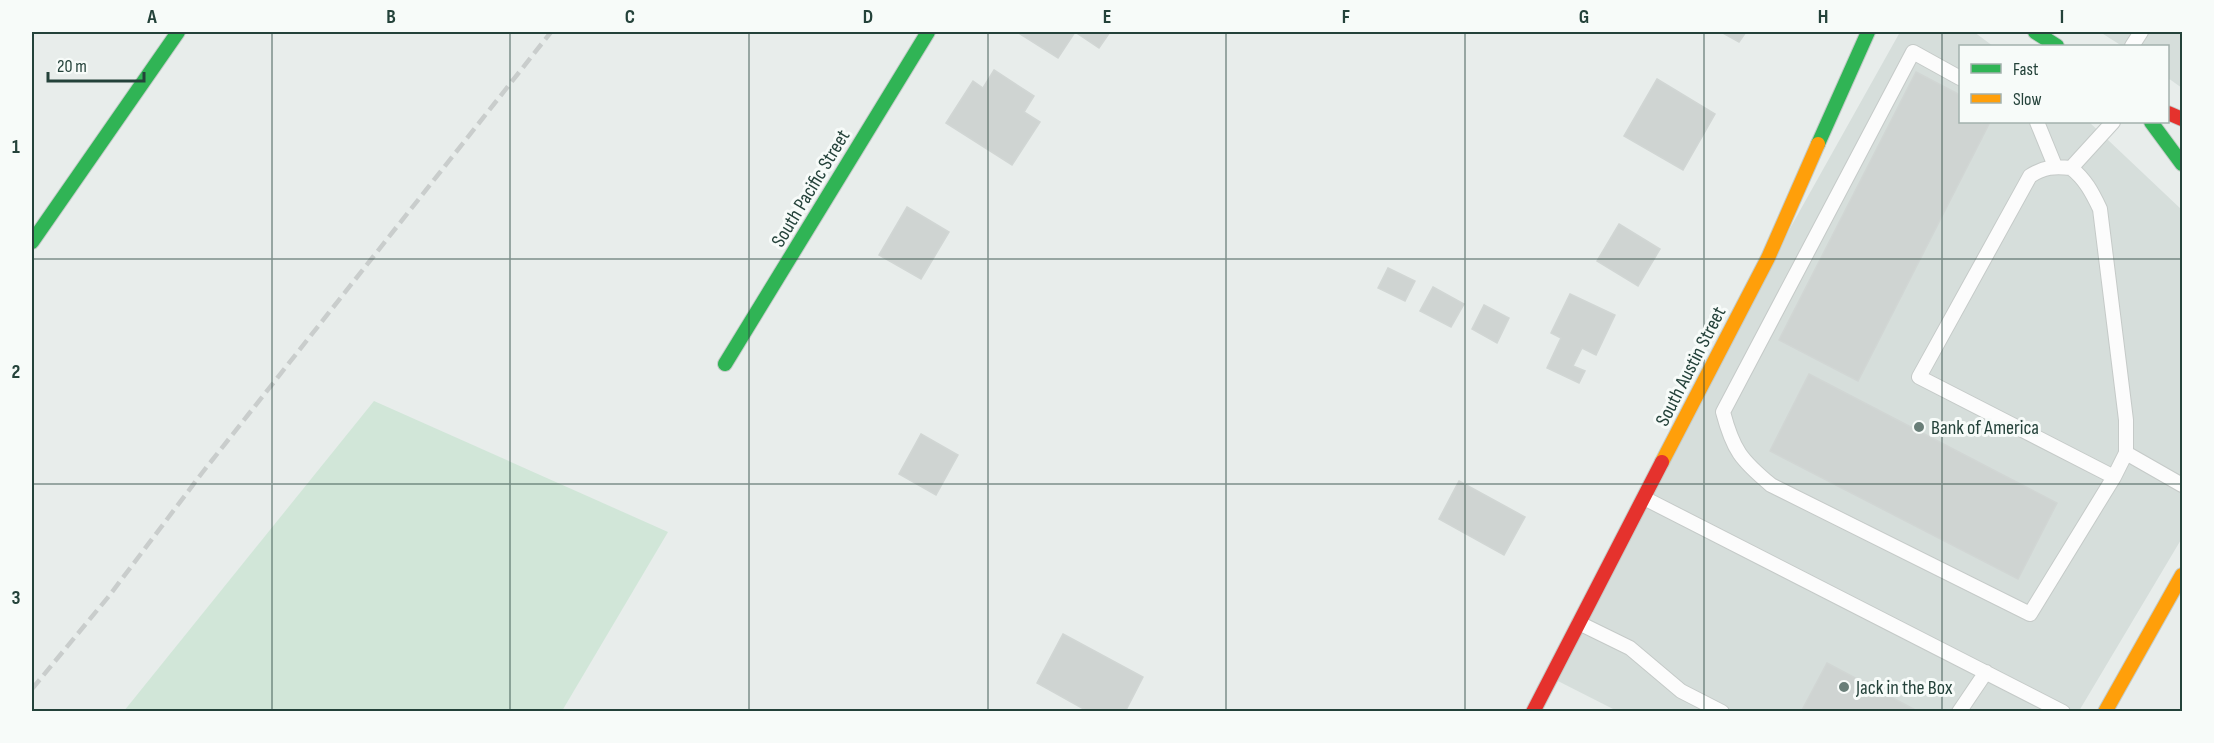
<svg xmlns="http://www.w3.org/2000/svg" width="2214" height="743" font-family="'Sofia Sans Condensed',sans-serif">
  <rect width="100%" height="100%" fill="#e8edeb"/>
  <path fill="#d6dedb" d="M1900 32H1974L1993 46H1960V122H2089L2182 210V538L2079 711H1617L1554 679 1733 330Z
    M2100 32H2182V88L2168 78V46H2122Z"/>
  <path fill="#d1e6d8" d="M374 401 668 532 562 711H124Z"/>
  <path fill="#cfd4d2" stroke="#d1d6d4" stroke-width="1.5" d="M1017 32H1110L1099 48 1075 32 1058 58Z
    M1721 32H1746L1739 42Z
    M994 70 1034 96 1024 112 1040 122 1012 165 946 123 973 81 983 88Z
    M1916 72 1960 95V122H1990L1858 381 1779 340Z
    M1657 79 1715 114 1683 170 1624 136Z
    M907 207 949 232 921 279 879 255Z
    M1619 224 1660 249 1638 286 1597 261Z
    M1388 268 1415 281 1405 301 1378 288Z
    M1433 287 1464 304 1451 327 1420 311Z
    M1570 294 1615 315 1596 355 1582 348 1573 366 1585 371 1579 383 1547 368 1561 338 1551 333Z
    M1484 305 1509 318 1497 343 1472 329Z
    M1809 374 2057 503 2018 579 1770 451Z
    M921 434 958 455 936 495 899 474Z
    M1459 481 1525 517 1504 555 1439 519Z
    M1063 634 1143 677 1125 712H1089L1037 683Z
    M1827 663 1919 712H1801Z"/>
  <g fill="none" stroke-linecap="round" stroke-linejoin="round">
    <g stroke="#c5cac8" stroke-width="16">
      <path id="lane" d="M2132 46 2141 32
        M1960 78 1913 52 1723 412C1733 450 1741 460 1771 485L2030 614 2114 477
        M2037 122 2055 166
        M2113 122 2071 168C2054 166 2044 167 2030 176L1919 377 2114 477 2126 453 2182 485
        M2071 168C2085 179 2092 192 2100 209L2126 420V453
        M1644 498 2063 712
        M1579 623 1630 648 1681 691 1722 712
        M1959 712 1986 672"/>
    </g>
    <g stroke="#c3cbc8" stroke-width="16">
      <path id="fast" d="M2035 32 2057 46
        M2151 122 2182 164
        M1818 144 1868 32
        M32 242 178 32
        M725 364 928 32"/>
    </g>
    <g stroke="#c3cbc8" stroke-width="16">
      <path id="slow" d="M1662 462 1768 258 1818 144
        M2105 712 2182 575"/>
    </g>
    <g stroke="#c3cbc8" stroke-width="16">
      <path id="jam" d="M2168 113 2182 119
        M1533 712 1662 462"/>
    </g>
    <use href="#lane" stroke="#fcfcfc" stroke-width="14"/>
    <use href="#fast" stroke="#30b455" stroke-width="14"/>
    <use href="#slow" stroke="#ff9f0a" stroke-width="14"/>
    <use href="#jam" stroke="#e5322d" stroke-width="14"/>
    <path stroke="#c9cdcc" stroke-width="4.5" stroke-dasharray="12 6" stroke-linecap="butt" d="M32 689 109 596 202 473 551 32"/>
  </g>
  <path fill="none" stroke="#24423a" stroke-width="1.5" stroke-opacity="0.55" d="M272 32V712M510 32V712M749 32V712M988 32V712M1226 32V712M1465 32V712M1704 32V712M1942 32V712M32 259H2182M32 484H2182"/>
  <g fill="#697e78" stroke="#f7fbf9" stroke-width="2">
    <circle cx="1919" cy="427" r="6"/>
    <circle cx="1844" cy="687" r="6"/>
  </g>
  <g text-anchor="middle" stroke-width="6" stroke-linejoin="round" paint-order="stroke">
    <g font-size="20" fill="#24423a" stroke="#f7fbf9">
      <text transform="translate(810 188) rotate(-59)" y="7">South Pacific Street</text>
      <text transform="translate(1690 366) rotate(-63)" y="7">South Austin Street</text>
    </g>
    <g font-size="20" fill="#24423a" stroke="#f7fbf9" text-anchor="start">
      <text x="1931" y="434">Bank of America</text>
      <text x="1856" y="694">Jack in the Box</text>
    </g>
  </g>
  <rect width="2214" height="743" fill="none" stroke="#f7fbf9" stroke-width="66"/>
  <rect x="1959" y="45" width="210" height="78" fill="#f7fbf9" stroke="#a3b1ad" stroke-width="1.5"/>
  <rect x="1971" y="64" width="30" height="9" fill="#30b455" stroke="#a3b1ad" stroke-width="1.5"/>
  <text x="2013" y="75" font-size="18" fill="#24423a">Fast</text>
  <rect x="1971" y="94" width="30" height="9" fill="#ff9f0a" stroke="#a3b1ad" stroke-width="1.5"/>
  <text x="2013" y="105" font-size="18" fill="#24423a">Slow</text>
  <path d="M48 72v9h96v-9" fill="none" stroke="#24423a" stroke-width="3"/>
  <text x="57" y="72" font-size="18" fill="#24423a" stroke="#f7fbf9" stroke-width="4.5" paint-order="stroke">20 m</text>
  <rect x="33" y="33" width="2148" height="677" fill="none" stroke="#24423a" stroke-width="2"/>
  <g font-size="20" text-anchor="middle" font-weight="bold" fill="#24423a">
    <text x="152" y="23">A</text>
    <text x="391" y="23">B</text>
    <text x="630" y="23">C</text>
    <text x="868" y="23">D</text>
    <text x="1107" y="23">E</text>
    <text x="1346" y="23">F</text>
    <text x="1584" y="23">G</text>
    <text x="1823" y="23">H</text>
    <text x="2062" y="23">I</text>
    <text x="16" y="153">1</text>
    <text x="16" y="378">2</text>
    <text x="16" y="604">3</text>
  </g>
</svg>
